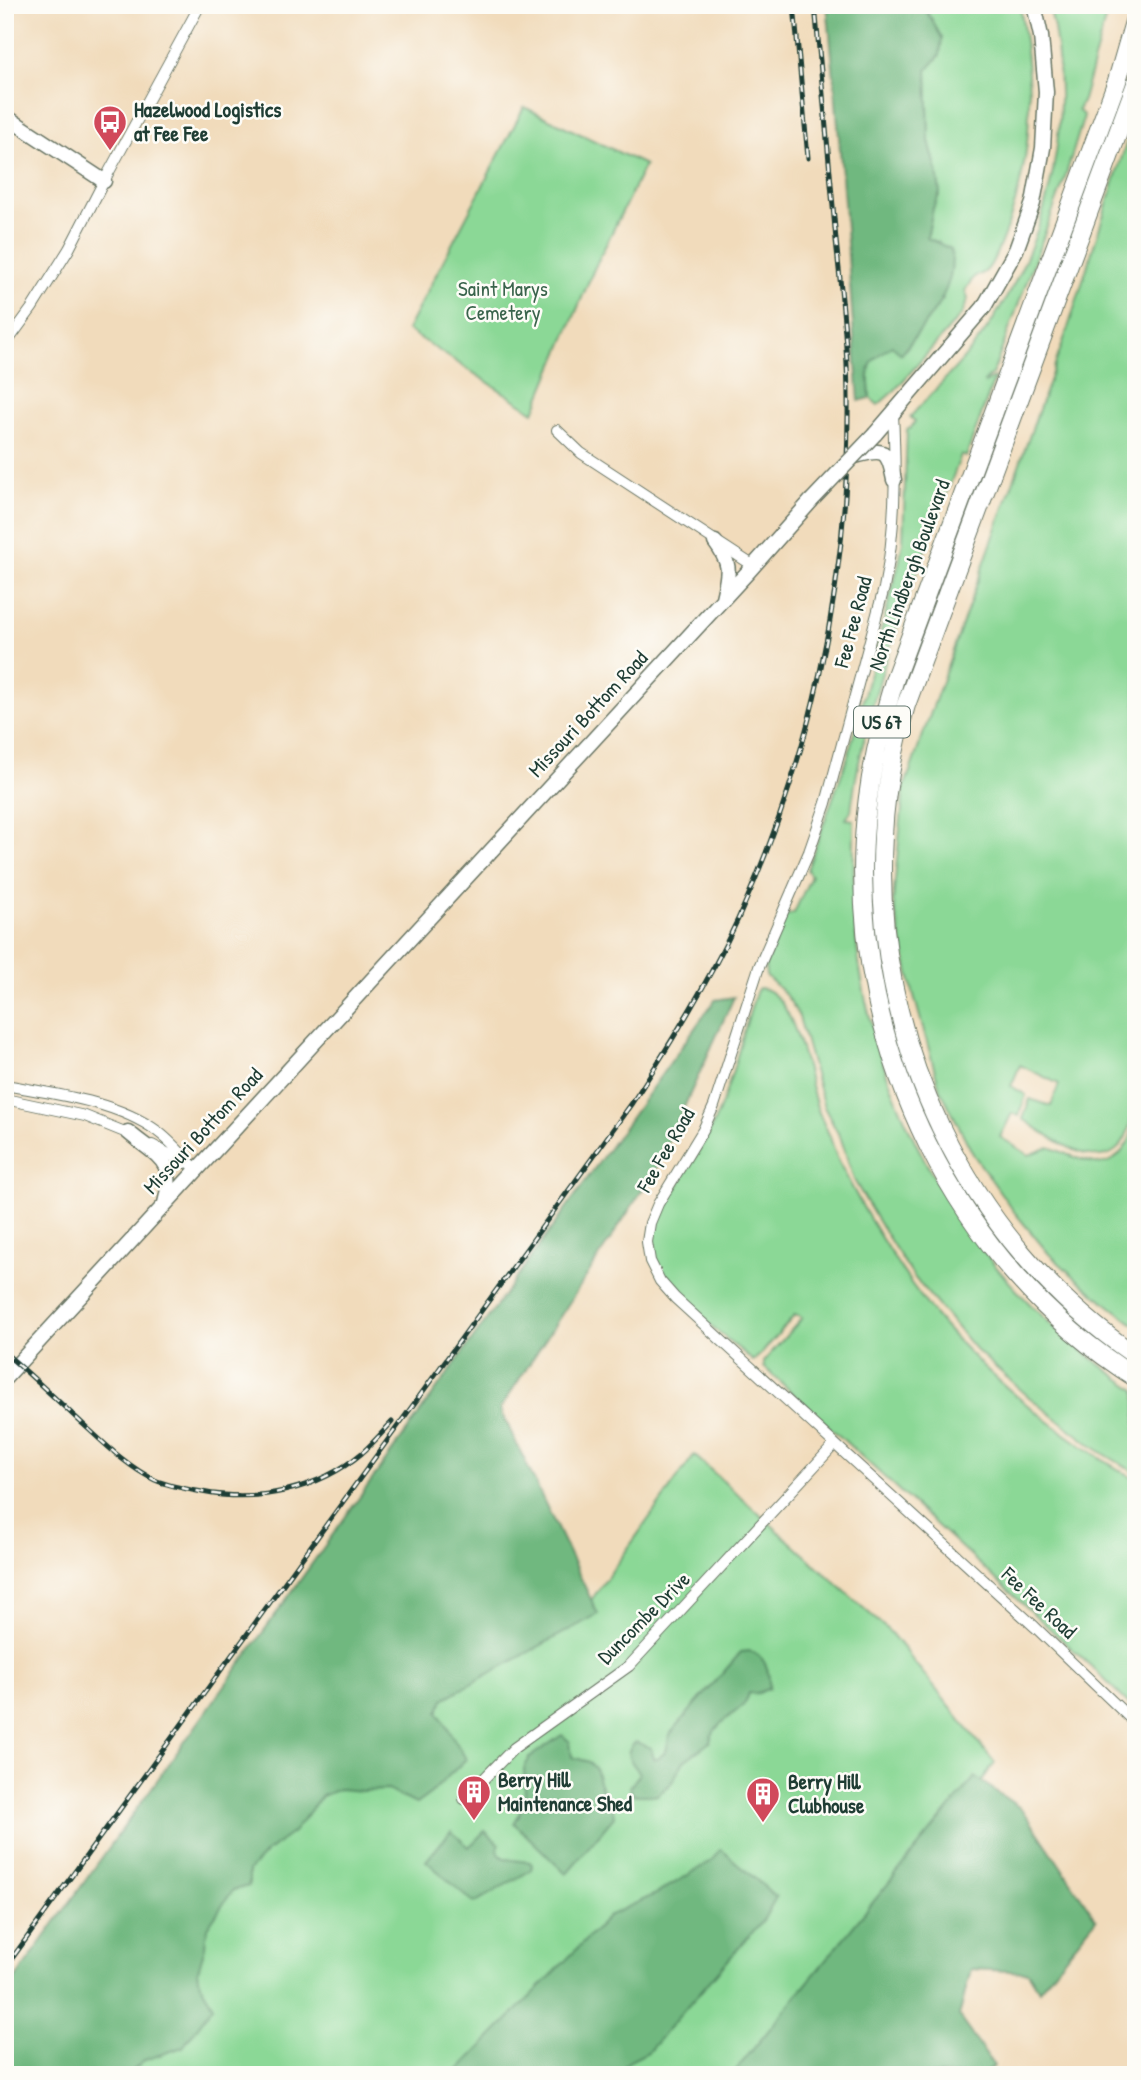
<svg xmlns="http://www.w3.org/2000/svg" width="1141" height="2080" font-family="'Patrick Hand',sans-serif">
  <rect width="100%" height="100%" fill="#fdfcf7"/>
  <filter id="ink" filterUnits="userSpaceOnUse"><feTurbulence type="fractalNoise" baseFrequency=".0143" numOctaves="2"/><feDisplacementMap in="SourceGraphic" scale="14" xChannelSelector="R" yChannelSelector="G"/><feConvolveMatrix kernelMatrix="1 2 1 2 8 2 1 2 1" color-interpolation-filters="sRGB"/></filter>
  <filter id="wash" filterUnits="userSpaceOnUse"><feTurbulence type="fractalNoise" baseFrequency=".00686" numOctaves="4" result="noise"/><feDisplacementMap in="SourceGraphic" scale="28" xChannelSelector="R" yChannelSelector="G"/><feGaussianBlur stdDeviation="1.57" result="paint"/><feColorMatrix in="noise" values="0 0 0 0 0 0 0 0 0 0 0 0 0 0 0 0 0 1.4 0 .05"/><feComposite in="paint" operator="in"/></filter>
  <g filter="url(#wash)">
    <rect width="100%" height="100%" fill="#f1dbbb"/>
    <path fill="#8bd896" stroke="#558a65" stroke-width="2" d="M923 5H1020C1034 92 1035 162 1000 245 994 258 990 274 975 276L965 290 968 299 962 314 895 390 878 405 870 398C868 368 865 361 892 345L902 354 943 299 939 242 927 239 933 208 940 193 937 171 929 141 927 69 940 55 933 21Z
      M1049 5H1109L1083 100 1078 110 1084 116 1064 181 993 373 984 382 985 383 995 377 966 457 961 455C919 570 866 689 851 811L846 819 854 820C854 868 852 915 859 963 878 1090 941 1216 1033 1307 1064 1338 1099 1365 1136 1390V1473L1096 1449 1029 1397 976 1350 913 1276 879 1223 854 1180 841 1139 824 1107 799 1017C790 998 782 990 766 976L765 966 785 916 794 913 811 876 807 870 848 756 899 563 903 541 907 429 911 428 915 421 910 417C938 386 968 357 991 323 1052 231 1076 114 1049 5Z
      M524 107 645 165 594 269 534 412 407 330Z
      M1136 112V1094C1133 1111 1131 1132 1120 1146 1097 1175 1045 1133 1023 1119L1030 1099 1051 1106 1059 1084 1020 1065 1011 1086 1026 1095 1019 1116 1012 1113 1000 1137 1029 1155 1049 1147C1064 1152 1080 1161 1095 1163 1120 1167 1132 1138 1136 1120V1326L1087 1288 1049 1254 1015 1213 973 1154 940 1089 913 992 893 901 904 788 1068 328Z
      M759 988C795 990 807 1079 817 1107 820 1117 826 1127 830 1137 833 1147 836 1157 841 1166 868 1219 898 1269 935 1315 988 1379 1064 1438 1136 1480V1711L1095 1670 764 1367V1361L802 1318 795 1315 761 1354 753 1361C725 1336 673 1300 658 1267 654 1258 652 1245 653 1236 656 1222 664 1209 671 1197 686 1170 704 1145 716 1118 734 1077 742 1032 757 990Z
      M694 1455 890 1632 995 1763 815 2004 756 2075H105L248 1851 447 1677 587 1606Z"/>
    <path fill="#70b87f" stroke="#487a5a" stroke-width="2" d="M827 5H923L942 38 940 55 927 70 929 141 937 171 940 193 933 208 927 238 951 249C958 291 925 323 901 354L892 346C865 361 868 369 870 398L859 401C848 269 841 137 827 5Z
      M734 997 656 1169 500 1409 598 1614 445 1698 438 1712 466 1759 431 1793 416 1804 388 1790 362 1791 339 1789 322 1796 293 1832 266 1852 249 1871V1886L233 1890 207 1928 205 1947 198 1971 200 1984 213 2006 183 2047 145 2060 128 2075H5V1993L715 1000Z
      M749 1651C766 1655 770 1672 769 1688L757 1694 749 1693C744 1715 714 1718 710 1742L684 1761 672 1782 665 1789 657 1795H633L630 1787 640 1773C632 1763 621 1752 636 1742L651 1748 654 1759H658L666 1751 670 1734 741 1652Z
      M562 1735 570 1742 572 1757 589 1762 595 1768 599 1782 606 1797 612 1804 614 1817 566 1874 514 1823 519 1815 525 1794 524 1768 530 1757Z
      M975 1777 1023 1810 1096 1919 1039 1990 1028 1972 971 1969 959 2017 994 2066 983 2075H732Z
      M451 1831 469 1847 485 1831 499 1844C493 1862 517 1860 530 1862L532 1865 531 1870 474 1903 426 1861Z
      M721 1849 776 1897 764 1919 648 2052 628 2062 617 2075H454L610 1915 656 1894 713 1860Z"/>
  </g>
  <g filter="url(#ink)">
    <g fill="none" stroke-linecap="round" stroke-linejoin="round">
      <g stroke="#687463" stroke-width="12">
        <path id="street" d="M5 345 32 308 69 249 104 181 200 5
          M893 414C896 472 896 531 884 588L826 803 809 852 759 967 714 1106 703 1130 658 1204 650 1223 647 1242 650 1261 660 1281 675 1298 1035 1627 1136 1724
          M557 430 581 453 754 566
          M5 1085C54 1094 116 1101 157 1131 171 1141 184 1157 196 1169
          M5 1099 85 1116 132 1135
          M152 1145 185 1163
          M464 1799 514 1748 629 1666 834 1445"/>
      </g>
      <g stroke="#687463" stroke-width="17">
        <path id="secondary" d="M5 116 104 181
          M875 434 984 307 1016 250 1033 203 1043 148 1046 92 1041 36 1034 5
          M855 456C884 448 888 449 894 480
          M715 542C732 565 729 571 723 598
          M128 1132C157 1157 177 1159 165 1203
          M5 1378 748 572 811 501"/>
      </g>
      <g stroke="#687463" stroke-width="20">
        <path id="highway" d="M1136 15 1117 81 895 678C879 730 867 784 864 839 852 1049 956 1265 1136 1378
          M1136 84 906 705C894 747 885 791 883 835 871 1039 966 1240 1136 1356"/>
      </g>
      <use href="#street" stroke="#fff" stroke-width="10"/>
      <use href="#secondary" stroke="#fff" stroke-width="14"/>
      <use href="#highway" stroke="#fff" stroke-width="18"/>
      <g stroke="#1f3d34" stroke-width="5">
        <path id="rail" d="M794 5 808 158
          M5 1353C32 1376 58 1401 84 1425 106 1445 128 1467 155 1480 169 1486 186 1489 202 1492 257 1503 318 1490 362 1453 372 1444 382 1433 392 1422
          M5 1968 632 1103C671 1043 708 983 738 919 810 762 847 590 848 417 849 358 842 299 836 240 829 162 822 83 815 5"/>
      </g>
      <use href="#rail" stroke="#fdfcf7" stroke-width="2.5" stroke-dasharray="8" stroke-linecap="butt"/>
      <g stroke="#687463" stroke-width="17" stroke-linecap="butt">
        <path id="secondary-bridge" d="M811 501 875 434"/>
      </g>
      <use href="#secondary-bridge" stroke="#fff" stroke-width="14"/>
    </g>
  </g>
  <defs>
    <g id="bus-pin" transform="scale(1.75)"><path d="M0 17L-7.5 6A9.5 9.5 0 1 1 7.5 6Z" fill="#d1495b" stroke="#fdfcf7"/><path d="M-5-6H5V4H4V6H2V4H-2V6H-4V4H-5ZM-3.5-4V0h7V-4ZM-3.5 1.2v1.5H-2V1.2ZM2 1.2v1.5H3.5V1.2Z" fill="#fff"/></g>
    <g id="building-pin" transform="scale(1.75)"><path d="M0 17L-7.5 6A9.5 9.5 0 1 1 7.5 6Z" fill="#d1495b" stroke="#fdfcf7"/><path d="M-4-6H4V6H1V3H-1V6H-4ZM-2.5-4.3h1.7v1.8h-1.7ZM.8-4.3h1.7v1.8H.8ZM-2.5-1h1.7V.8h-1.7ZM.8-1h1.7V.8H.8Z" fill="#fff"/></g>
  </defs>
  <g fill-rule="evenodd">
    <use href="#bus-pin" x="110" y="122"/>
    <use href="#building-pin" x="474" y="1792"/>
    <use href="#building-pin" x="763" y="1794"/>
  </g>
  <g text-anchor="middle" stroke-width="5" stroke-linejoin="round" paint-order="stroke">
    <rect fill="#fdfcf7" stroke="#62766e" stroke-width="2" x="854" y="706.5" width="56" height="31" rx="5"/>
    <g font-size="19" font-weight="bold" fill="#1f3d34">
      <text x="882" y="729">US 67</text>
    </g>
    <g font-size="21" font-weight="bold" fill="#1f3d34" stroke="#fdfcf7" text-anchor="start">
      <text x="134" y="117">Hazelwood Logistics<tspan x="134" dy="24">at Fee Fee</tspan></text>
      <text x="498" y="1787">Berry Hill<tspan x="498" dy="24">Maintenance Shed</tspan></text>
      <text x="788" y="1789">Berry Hill<tspan x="788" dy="24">Clubhouse</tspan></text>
    </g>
    <g font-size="21" fill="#3a644c" stroke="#fdfcf7">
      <text x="503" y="296">Saint Marys<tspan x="503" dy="24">Cemetery</tspan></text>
    </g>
    <g font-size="21" fill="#1f3d34" stroke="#fdfcf7">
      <text transform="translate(909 575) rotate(-70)" y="7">North Lindbergh Boulevard</text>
      <text transform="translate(853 622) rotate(-75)" y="7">Fee Fee Road</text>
      <text transform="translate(588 714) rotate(-47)" y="7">Missouri Bottom Road</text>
      <text transform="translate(203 1131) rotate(-47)" y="7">Missouri Bottom Road</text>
      <text transform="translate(666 1150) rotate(-60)" y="7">Fee Fee Road</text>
      <text transform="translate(1039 1603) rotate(43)" y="7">Fee Fee Road</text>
      <text transform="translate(644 1618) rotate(-45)" y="7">Duncombe Drive</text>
    </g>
  </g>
  <rect width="1141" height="2080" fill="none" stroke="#fdfcf7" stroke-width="28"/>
</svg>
